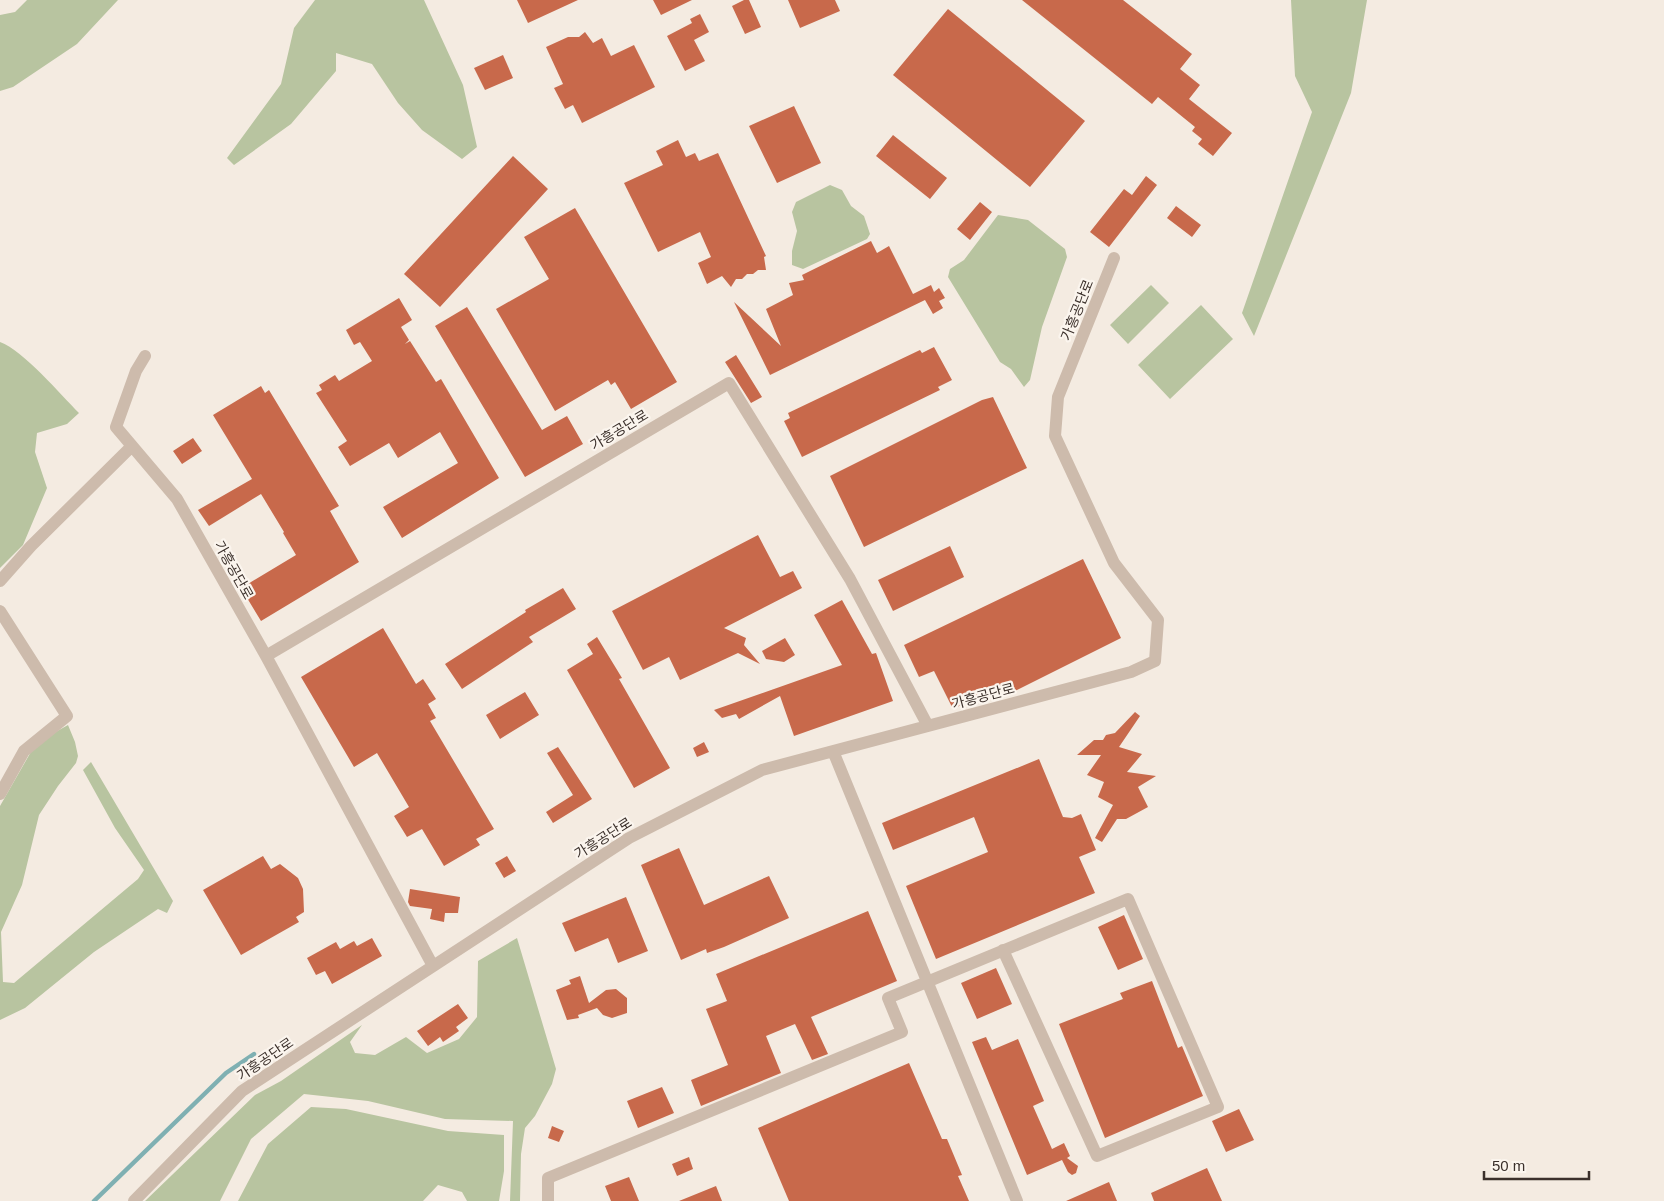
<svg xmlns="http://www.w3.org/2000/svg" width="1664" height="1201" font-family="Arial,'Noto Sans KR',sans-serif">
  <rect width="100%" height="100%" fill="#f4ebe1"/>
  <path fill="#b8c4a0" d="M27 0H118L77 44 13 87 0 91V15L15 12Z
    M315 0H424L463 85 477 147 462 159 422 130 398 103 372 64 336 53V71L291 124 234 165 227 158 281 84 294 28Z
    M1291 0H1367L1351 93 1254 336 1242 313 1312 112 1295 76Z
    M830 185 842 190 851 206 864 216 870 234 867 239 803 269 792 265V251L797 231 792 212 796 202Z
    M998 215 1028 220 1065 249 1067 257 1042 327 1030 380 1024 387 1011 369 1000 362 948 277 950 269 964 260Z
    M1151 285 1169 303 1128 344 1110 325Z
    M1201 305 1233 339 1170 399 1138 365Z
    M0 342C24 351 60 394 79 413L67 424 37 433 35 452 47 488 23 545 0 568Z
    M68 725 75 742 78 756 76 763 58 786 39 815 22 885 1 932 3 982 14 983 138 879 144 870 115 828 83 770 91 762 173 901 167 913 158 909 94 952 25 1008 0 1020V806L36 743Z
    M517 938 556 1069 552 1084 535 1116 525 1128 521 1154 520 1201H510L513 1121 445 1119 368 1101 304 1094 251 1139 220 1201H145L255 1095 281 1081 362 1025 350 1042 355 1053 375 1055 406 1037 427 1053 459 1039 477 1017 478 961Z
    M311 1107 346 1109 448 1131 504 1135V1171L499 1201H467L462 1192 438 1185 423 1201H238L268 1144Z"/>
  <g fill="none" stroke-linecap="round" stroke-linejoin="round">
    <path stroke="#7fb0b2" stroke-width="4.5" d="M94 1201 226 1073 254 1054"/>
  </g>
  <path fill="#c8694b" d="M517 0H578L528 23Z
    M653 0H692L661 15Z
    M744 0H749L761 27 745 34 732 6Z
    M788 0H835L840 11 800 28Z
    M1022 0H1123L1192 54 1180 69 1200 85 1189 99 1232 133 1213 156 1198 144 1202 139 1192 131 1195 127 1158 97 1152 104Z
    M948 9 1085 121 1030 187 893 75Z
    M700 14 709 32 694 40 705 61 685 71 667 36 692 23 690 19Z
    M585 32 593 43 602 38 611 56 634 45 655 87 582 123 573 105 565 109 554 88 563 84 546 47 568 37H579Z
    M503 55 513 78 485 90 474 68Z
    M794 106 821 163 777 183 749 126Z
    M893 135 947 178 930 199 876 156Z
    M678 140 686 157 695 153 699 161 718 153 766 256 764 257 766 270H758L753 274H747L742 279H736L731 287 722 276 707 284 698 263 711 257 700 232 658 252 624 183 663 165 656 151Z
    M513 156 548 189 440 307 404 274Z
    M1146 176 1157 185 1109 247 1090 232 1124 189 1132 195Z
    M980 202 992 212 970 240 957 229Z
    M1176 206 1201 225 1192 237 1167 218Z
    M575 208 677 382 631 409 615 382 611 385 608 380 555 411 496 309 549 279 524 237Z
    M871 241 877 253 889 246 913 294 931 285 934 292 939 288 945 298 939 301 943 308 933 314 925 300 770 375 734 302 781 346 766 309 793 295 789 283 804 280 802 275Z
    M399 298 412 320 401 327 409 340 405 344 410 341 436 382 441 379 499 478 402 538 383 507 458 463 440 432 398 458 389 443 350 466 338 447 347 441 316 393 322 390 319 385 335 375 339 381 372 361 360 342 354 345 346 330Z
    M467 307 542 430 567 416 583 444 525 477 435 326Z
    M934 347 952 380 938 387 940 390 802 457 784 421 790 418 788 413 920 350 922 353Z
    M736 355 762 397 751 403 725 362Z
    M261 386 265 393 269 390 339 506 330 511 359 562 261 621 241 588 296 555 283 533 284 532 261 494 209 526 198 510 252 479 213 415Z
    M993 397 1027 468 864 547 830 476 982 400Z
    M193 438 202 451 182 464 173 451Z
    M758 535 780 577 793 571 802 588 724 628 746 638 744 645 760 664 738 653 680 680 669 657 643 670 612 611Z
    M950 546 964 577 893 611 878 580Z
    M1083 559 1121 638 1009 694 1004 684 953 709 934 671 919 677 904 645Z
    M563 588 576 609 529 637 533 642 462 689 445 664 526 612 525 610Z
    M842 600 872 654 876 653 893 701 794 736 780 696 739 719 736 714 722 718 714 710 842 665 814 615Z
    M383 628 416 684 423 679 436 699 428 704 436 718 430 721 494 829 476 839 480 845 444 866 422 829 407 837 394 816 409 807 377 753 354 767 301 677Z
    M597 637 622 678 619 679 670 768 634 788 567 670 593 654 587 644Z
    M785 638 795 655 784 662 766 659 762 651Z
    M525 692 539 715 500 739 486 715Z
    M1135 712 1140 716 1119 747 1142 754 1127 772 1156 776 1138 787 1148 807 1126 819H1117L1102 842 1095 838 1113 805 1098 797 1104 782 1087 775 1101 755H1077L1094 740H1103L1106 735 1115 733Z
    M704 742 709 752 697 757 693 748Z
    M558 747 592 799 553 823 546 812 573 795 547 753Z
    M1039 759 1063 817 1072 818 1081 814 1096 850 1079 857 1095 893 936 959 906 886 988 852 974 817 893 850 882 823Z
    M679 848 704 905 769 876 789 918 724 947 707 953 706 949 681 960 641 865Z
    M263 856 271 869 280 864 298 878 303 889 304 912 296 917 299 922 241 955 203 890Z
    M507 856 516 871 504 878 495 863Z
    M410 889 460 897 458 913H445L444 922 430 919 432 909 410 906 408 902Z
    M626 897 648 951 618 963 608 938 575 952 562 923Z
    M868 911 897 981 811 1017 828 1054 812 1060 795 1024 766 1036 781 1073 701 1106 691 1080 728 1065 706 1009 727 1001 716 974Z
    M1124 915 1143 959 1118 970 1098 927Z
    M372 938 382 956 332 984 325 971 316 975 307 958 336 942 340 949 354 941 357 946Z
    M996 968 1012 1004 977 1019 961 983Z
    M580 976 589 1003 606 990 616 989 627 998V1013L612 1018 603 1015 597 1008 578 1015 579 1018 567 1020 556 990 571 984 569 980Z
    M1152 981 1178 1048 1182 1046 1203 1096 1105 1138 1059 1024 1123 999 1120 993Z
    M458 1004 468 1018 456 1027 459 1031 443 1042 440 1037 428 1046 417 1031Z
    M986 1037 992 1050 1018 1039 1044 1101 1033 1106 1052 1149 1064 1143 1070 1156 1067 1158 1078 1166 1076 1173 1072 1175 1068 1172 1062 1160 1027 1175 972 1042Z
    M909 1063 942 1139H947L962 1175 958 1176 969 1201H789L758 1128Z
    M662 1087 674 1113 638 1128 627 1101Z
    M1239 1109 1254 1140 1226 1152 1212 1121Z
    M552 1126 564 1131 559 1142 548 1138Z
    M689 1157 693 1169 677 1176 672 1164Z
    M1207 1168 1222 1201H1154L1151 1193Z
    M629 1177 639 1201H611L605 1186Z
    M1109 1182 1117 1201H1066Z
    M716 1186 722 1201H679Z"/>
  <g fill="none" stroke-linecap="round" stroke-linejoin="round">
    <path stroke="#cdbbac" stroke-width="12" d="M145 356 136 371 116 427 177 499 266 656 433 966
      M0 581 31 546 132 446
      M0 611 67 716 24 751 0 794
      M266 656 729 383 850 579 928 726
      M833 751 1017 1201
      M134 1201 242 1091 629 838 762 770 1131 672 1155 661 1158 620 1114 563 1055 436 1058 397 1114 258
      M548 1201V1178L902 1032 888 998 1128 899 1218 1107 1097 1156 1003 950"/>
  </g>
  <g text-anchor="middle" stroke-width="4.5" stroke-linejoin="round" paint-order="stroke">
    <g font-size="14" fill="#3b302b" stroke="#fbf5ee">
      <text transform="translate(1077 310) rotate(-68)" y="5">가흥공단로</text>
      <text transform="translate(619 430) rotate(-31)" y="5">가흥공단로</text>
      <text transform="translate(234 570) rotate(61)" y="5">가흥공단로</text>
      <text transform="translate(983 696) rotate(-15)" y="5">가흥공단로</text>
      <text transform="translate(603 838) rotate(-32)" y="5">가흥공단로</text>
      <text transform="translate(265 1059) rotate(-34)" y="5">가흥공단로</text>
    </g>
  </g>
  <path d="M1484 1171v8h105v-8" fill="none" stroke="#3b302b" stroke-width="2.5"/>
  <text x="1492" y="1171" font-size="15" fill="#3b302b" stroke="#fbf5ee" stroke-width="4" paint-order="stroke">50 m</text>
</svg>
